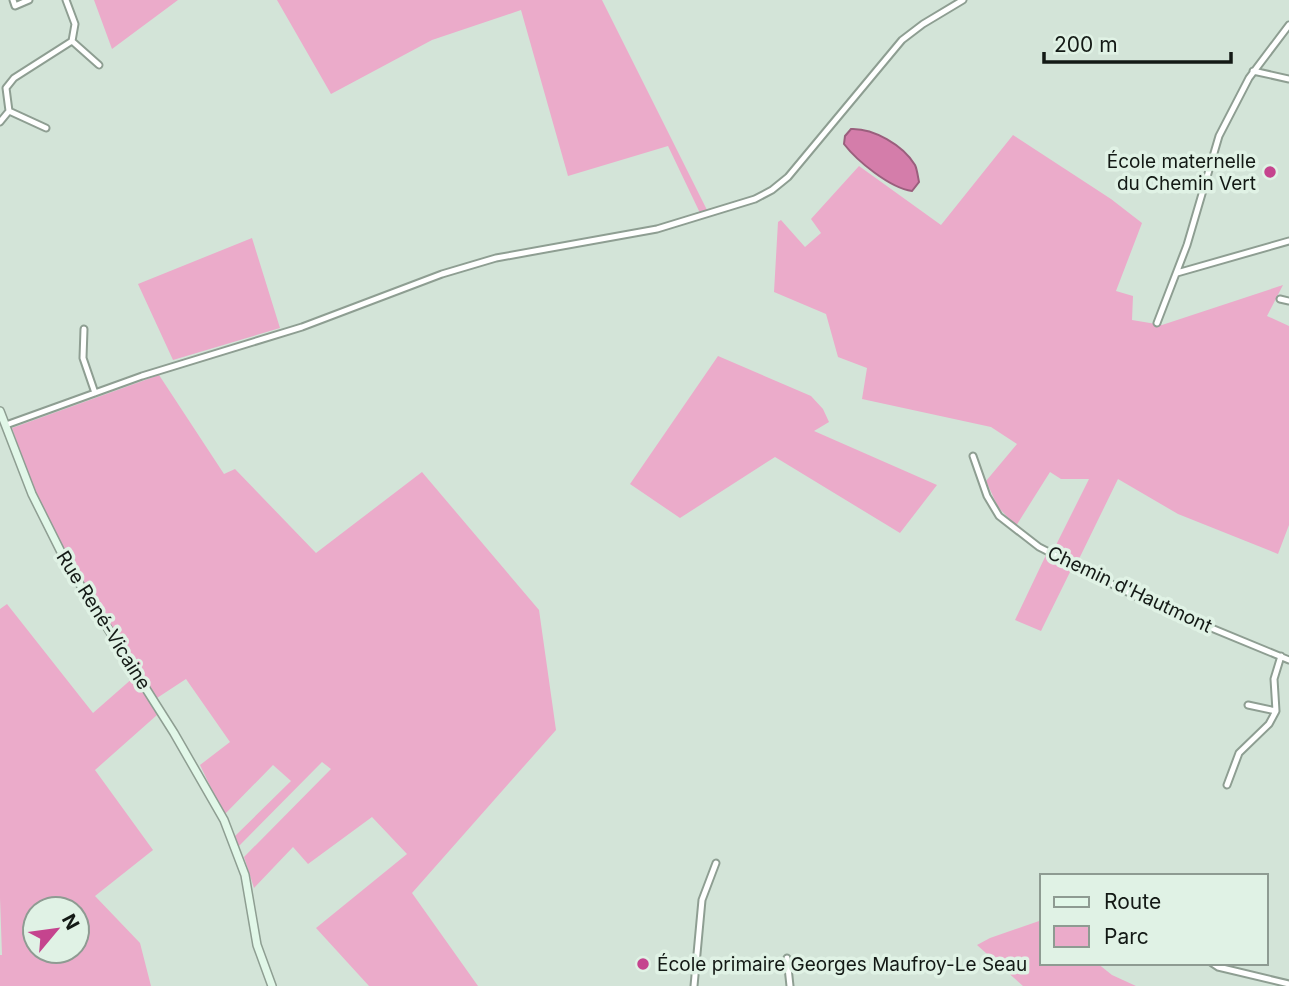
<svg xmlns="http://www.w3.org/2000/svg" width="1289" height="986" font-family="Inter,sans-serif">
  <rect width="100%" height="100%" fill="#d3e4d8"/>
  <path fill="#ebabca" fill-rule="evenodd" d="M94 0H178L112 49Z
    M277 0H602L707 210 700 213 668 146 568 176 521 10 432 40 331 94Z
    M1013 135 1111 199 1142 223 1116 291 1133 296 1132 320 1162 325 1283 285 1267 316 1289 326V525L1278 554 1178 514 1118 479 1077 563 1053 551 1089 479H1061L1050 472 1016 526 998 507 986 481 1017 444 991 427 862 399 867 368 838 357 826 314 774 292 778 222 781 220 805 247 821 233 811 219 859 166 941 225Z
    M252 238 280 328 173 360 138 284Z
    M718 356 811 396 823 409 829 422 814 431 937 485 900 533 775 457 680 518 630 484Z
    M159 375 224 474 235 469 316 553 422 472 539 610 556 730 412 893 478 986H369L316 928 407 854 372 817 308 864 293 847 254 888 244 857 331 769 322 762 238 847 235 836 291 781 273 765 224 815 200 765 230 742 186 679 157 698C118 638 76 578 45 513 32 485 22 456 12 428Z
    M1046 555 1072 568 1041 631 1015 620Z
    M7 604 93 713 134 677 157 715 95 770 153 850 95 896 140 943 151 986H0V955H2L0 898V609ZM35 909H77V951H35Z
    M1042 920V963H1097L1112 975 1136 986H1023L977 945 990 938Z"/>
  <path fill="#d47daa" stroke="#9a5f7d" stroke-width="2" d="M851 129C873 128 903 145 915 165 917 169 918 177 919 182L912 191C890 188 857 161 844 144L845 136Z"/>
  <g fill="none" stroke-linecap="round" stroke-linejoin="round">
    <g stroke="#8e9e92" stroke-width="9">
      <path id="street" d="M13 0 15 6 29 0
        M72 41 99 65
        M1253 71 1289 79
        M9 111 46 128
        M0 122 9 111 6 88 14 78 72 41 75 24 66 0
        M1177 273 1289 241
        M1280 299 1289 301
        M1157 323 1187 245 1219 136 1249 78 1289 25
        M84 329 83 358 95 393
        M6 425 142 376 302 327 442 274 496 258 657 229 755 199 772 190 788 177 902 40 923 24 963 0
        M973 456 987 496 999 516 1039 547 1141 599 1289 660
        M1248 705 1276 711
        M1227 785 1239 753 1269 724 1276 711 1274 679 1281 656
        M787 958 790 986
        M1212 963 1218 967 1289 984
        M694 986 702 900 716 863"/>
    </g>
    <g stroke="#8e9e92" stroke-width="10">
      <path id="secondary" d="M0 411 32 494 67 564 174 733 224 820 245 875 257 945 272 986"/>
    </g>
    <use href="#street" stroke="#fff" stroke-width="5"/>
    <use href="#secondary" stroke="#e1f7e8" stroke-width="7"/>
  </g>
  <g fill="#c5448e" stroke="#e0f2e5" stroke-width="2.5">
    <circle cx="1270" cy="172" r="7"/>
    <circle cx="643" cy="964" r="7"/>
  </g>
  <g text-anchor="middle" stroke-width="7" stroke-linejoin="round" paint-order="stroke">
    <g font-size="19" fill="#131915" stroke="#e0f2e5" text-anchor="end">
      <text x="1256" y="168">École maternelle<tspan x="1256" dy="22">du Chemin Vert</tspan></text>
      <text x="657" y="971" text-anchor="start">École primaire Georges Maufroy-Le Seau</text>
    </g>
    <g font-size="19" fill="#131915" stroke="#e0f2e5">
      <text transform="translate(1130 589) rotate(25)" y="7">Chemin d'Hautmont</text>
      <text transform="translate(104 620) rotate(58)" y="7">Rue René-Vicaine</text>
    </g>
  </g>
  <rect x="1040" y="874" width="228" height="91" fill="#e0f2e5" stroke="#8e9b92" stroke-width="2"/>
  <rect x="1054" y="897" width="35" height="10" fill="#e1f7e8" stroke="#8e9b92" stroke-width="2"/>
  <text x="1104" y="909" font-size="21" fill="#131915">Route</text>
  <rect x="1054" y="926" width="35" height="21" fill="#ebabca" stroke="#8e9b92" stroke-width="2"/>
  <text x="1104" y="944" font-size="21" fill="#131915">Parc</text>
  <g transform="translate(56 930) rotate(61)"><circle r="33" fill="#e0f2e5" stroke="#8e9b92" stroke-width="2"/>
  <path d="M0-5L12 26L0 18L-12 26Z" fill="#c5448e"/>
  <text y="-10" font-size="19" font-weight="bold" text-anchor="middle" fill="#131915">N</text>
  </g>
  <path d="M1044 52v10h187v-10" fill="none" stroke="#131915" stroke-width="3.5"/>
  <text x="1054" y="52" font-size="21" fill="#131915" stroke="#e0f2e5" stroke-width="5" paint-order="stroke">200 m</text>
</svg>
